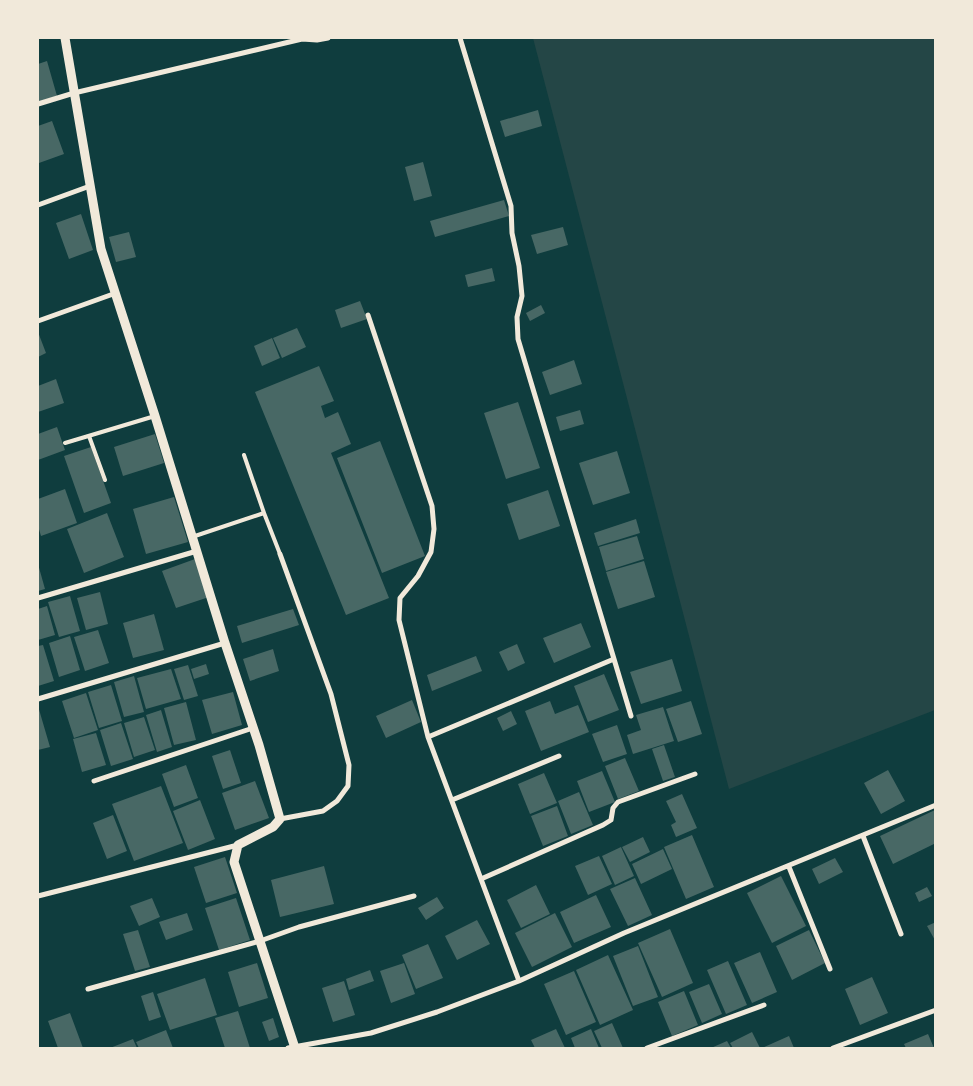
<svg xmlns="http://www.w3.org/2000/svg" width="973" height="1086" font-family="'IBM Plex Serif',serif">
  <rect width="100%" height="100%" fill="#0f3d3e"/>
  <path fill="#244646" d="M533 38H935V710L729 789Z"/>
  <path fill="#486865" d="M47 61 57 96 38 102V64Z
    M538 110 542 126 505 137 500 121Z
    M52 121 64 154 39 163 38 159V126Z
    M423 162 432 196 414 201 405 167Z
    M504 200 509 216 435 237 430 221Z
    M81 214 93 250 69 259 56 223Z
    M563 227 568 245 537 254 531 235Z
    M129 232 136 257 116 262 109 237Z
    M492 268 495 281 468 287 465 275Z
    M360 301 367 319 341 328 335 310Z
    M541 305 545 313 530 321 526 313Z
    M297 328 306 347 282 358 273 338Z
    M38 332 46 353 38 357Z
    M272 338 280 358 262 366 254 346Z
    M574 360 582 384 550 395 542 372Z
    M319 366 334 401 321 406 325 418 338 412 351 444 331 453 389 598 346 615 255 392Z
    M56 379 64 403 38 412V386Z
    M518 402 540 468 506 479 484 413Z
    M580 410 584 424 560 431 556 417Z
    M57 427 65 450 38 460V434Z
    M155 434 164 463 123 476 114 447Z
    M380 441 425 556 382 573 337 458Z
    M91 447 111 503 84 513 64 456Z
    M617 451 630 493 593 505 579 463Z
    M65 489 77 523 41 536 38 526V499Z
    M548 490 560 526 519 540 507 504Z
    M174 497 188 542 146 554 133 509Z
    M107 513 124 557 84 573 67 529Z
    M636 519 640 533 598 546 594 533Z
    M637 536 644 559 606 571 599 547Z
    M195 559 209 597 176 608 162 571Z
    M644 561 655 597 618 609 606 572Z
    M38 564 45 589 38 591Z
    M100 592 108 624 86 630 77 598Z
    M70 596 80 631 59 637 48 602Z
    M47 606 55 635 38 640V609Z
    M293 609 299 625 242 643 237 626Z
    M154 614 164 650 133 658 123 623Z
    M581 623 591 647 554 663 543 638Z
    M98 630 109 663 85 671 74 637Z
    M70 636 80 670 59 677 49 643Z
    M517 644 525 663 508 671 499 652Z
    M43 645 54 681 38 686V646Z
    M273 649 279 671 250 681 243 659Z
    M476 656 482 671 432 691 427 675Z
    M672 659 682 691 641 704 630 672Z
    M206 664 209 674 194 679 191 669Z
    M188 665 198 696 184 700 174 669Z
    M171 669 181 699 146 709 137 678Z
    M604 674 619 710 588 722 574 686Z
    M134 676 144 712 124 717 114 682Z
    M111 685 122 721 99 728 88 692Z
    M233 692 242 725 212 734 202 700Z
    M86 693 98 730 74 738 62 701Z
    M412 700 421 722 386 738 376 716Z
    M550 701 555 714 578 705 589 732 541 751 525 711Z
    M691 701 702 734 678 742 666 709Z
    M186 702 196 740 174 745 164 708Z
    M38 706 50 747 38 750Z
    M663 707 674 741 633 754 627 735 641 730 636 715Z
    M161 710 172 747 157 752 146 715Z
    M511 711 517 724 503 731 497 718Z
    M144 717 155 750 134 757 124 723Z
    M121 723 133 759 111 766 100 730Z
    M617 725 627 754 603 762 592 734Z
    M96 733 106 765 82 772 73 739Z
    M664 745 675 777 663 781 652 749Z
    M230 750 241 783 223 789 212 756Z
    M625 758 639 791 618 799 605 766Z
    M186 765 198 798 174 807 162 774Z
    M888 770 905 801 881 814 864 783Z
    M602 771 615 802 589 812 577 781Z
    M544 773 557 803 530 814 518 784Z
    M255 781 269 818 235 830 222 793Z
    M161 786 183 843 134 861 112 804Z
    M579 792 593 825 571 834 558 801Z
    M682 794 697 828 676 837 671 825 676 822 666 801Z
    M200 800 215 839 188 850 173 811Z
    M557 806 568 836 543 846 531 816Z
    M935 810 936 843 893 864 880 836Z
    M113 815 127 851 107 859 93 823Z
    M692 835 714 887 686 899 664 847Z
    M643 837 650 852 630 862 622 847Z
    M621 847 634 876 615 885 602 856Z
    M663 849 672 869 641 884 632 864Z
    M599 856 612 884 588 895 575 866Z
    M225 857 237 893 206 903 194 867Z
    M835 858 843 872 819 884 812 869Z
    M324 866 334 904 280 917 271 880Z
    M781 876 806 926 772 943 747 893Z
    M635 878 652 915 628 926 610 889Z
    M536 885 550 914 521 928 507 900Z
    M927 887 932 896 919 902 915 893Z
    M596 895 611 927 574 943 560 912Z
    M437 897 444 908 426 920 418 908Z
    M152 898 160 917 139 926 130 906Z
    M236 898 250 940 219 950 205 908Z
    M187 913 193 930 166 940 159 922Z
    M555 913 572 947 532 967 515 933Z
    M477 920 490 944 457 960 445 936Z
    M936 922V942L927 926Z
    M670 929 693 983 662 997 638 943Z
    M138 930 150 967 135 971 123 934Z
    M809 930 825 963 792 980 776 946Z
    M428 944 443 978 416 989 402 955Z
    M638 946 658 997 633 1006 613 956Z
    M760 952 777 992 752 1003 734 963Z
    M608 955 633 1010 600 1025 576 970Z
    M728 961 747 1005 726 1014 707 970Z
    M257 963 268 998 239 1007 228 972Z
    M404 963 415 994 391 1003 380 971Z
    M370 970 374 981 349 990 346 979Z
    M574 971 596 1022 566 1035 544 984Z
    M872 977 888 1013 860 1025 845 989Z
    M205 978 217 1015 170 1030 157 994Z
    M344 981 355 1015 333 1022 322 988Z
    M709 984 722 1014 702 1023 689 992Z
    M684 991 698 1025 672 1036 658 1002Z
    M153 992 161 1017 149 1021 141 996Z
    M238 1011 250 1048H225L215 1018Z
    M70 1013 83 1048H58L48 1021Z
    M273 1018 279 1037 269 1041 262 1022Z
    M612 1023 623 1048H602L594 1031Z
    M556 1029 565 1048H535L531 1040Z
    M591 1029 599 1048H575L571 1038Z
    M166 1030 173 1048H139L136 1042Z
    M752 1032 760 1048H733L730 1043Z
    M928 1034 934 1048H906L904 1044Z
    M789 1036 794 1048H762Z
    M133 1039 137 1048H110Z
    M727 1041 731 1048H711Z"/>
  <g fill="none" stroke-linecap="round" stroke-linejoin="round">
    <path stroke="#f1e9da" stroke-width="4" d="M89 436 105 480
      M65 443 155 416
      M244 455 264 513
      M192 537 264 513 280 554"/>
    <path stroke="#f1e9da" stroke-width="5" d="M460 38 511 206 512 233 519 266 522 296 517 317 518 339 614 659 428 737 519 981
      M38 104 74 93 302 39 317 40 328 38
      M38 205 90 186
      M368 315 432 506 434 529 431 552 418 576 400 598 399 620 428 737
      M38 321 116 293
      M280 554 331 694 349 765 348 786 337 801 323 811 280 819
      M38 598 197 551
      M614 659 631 716
      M38 699 225 643
      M94 781 253 728
      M452 800 559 756
      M863 836 901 934
      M789 867 830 969
      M481 879 603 825 611 820 613 808 618 802 695 774
      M38 896 238 845
      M88 989 260 941 299 927 414 896
      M288 1048 371 1033 437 1012 519 981 624 933 936 805
      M647 1048 764 1005
      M833 1048 936 1010"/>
    <path stroke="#f1e9da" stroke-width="9" d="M65 38 101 249 155 416 225 643 259 745 280 819 273 827 238 845 234 862 295 1048"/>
  </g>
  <rect width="973" height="1086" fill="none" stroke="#f1e9da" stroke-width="78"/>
</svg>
